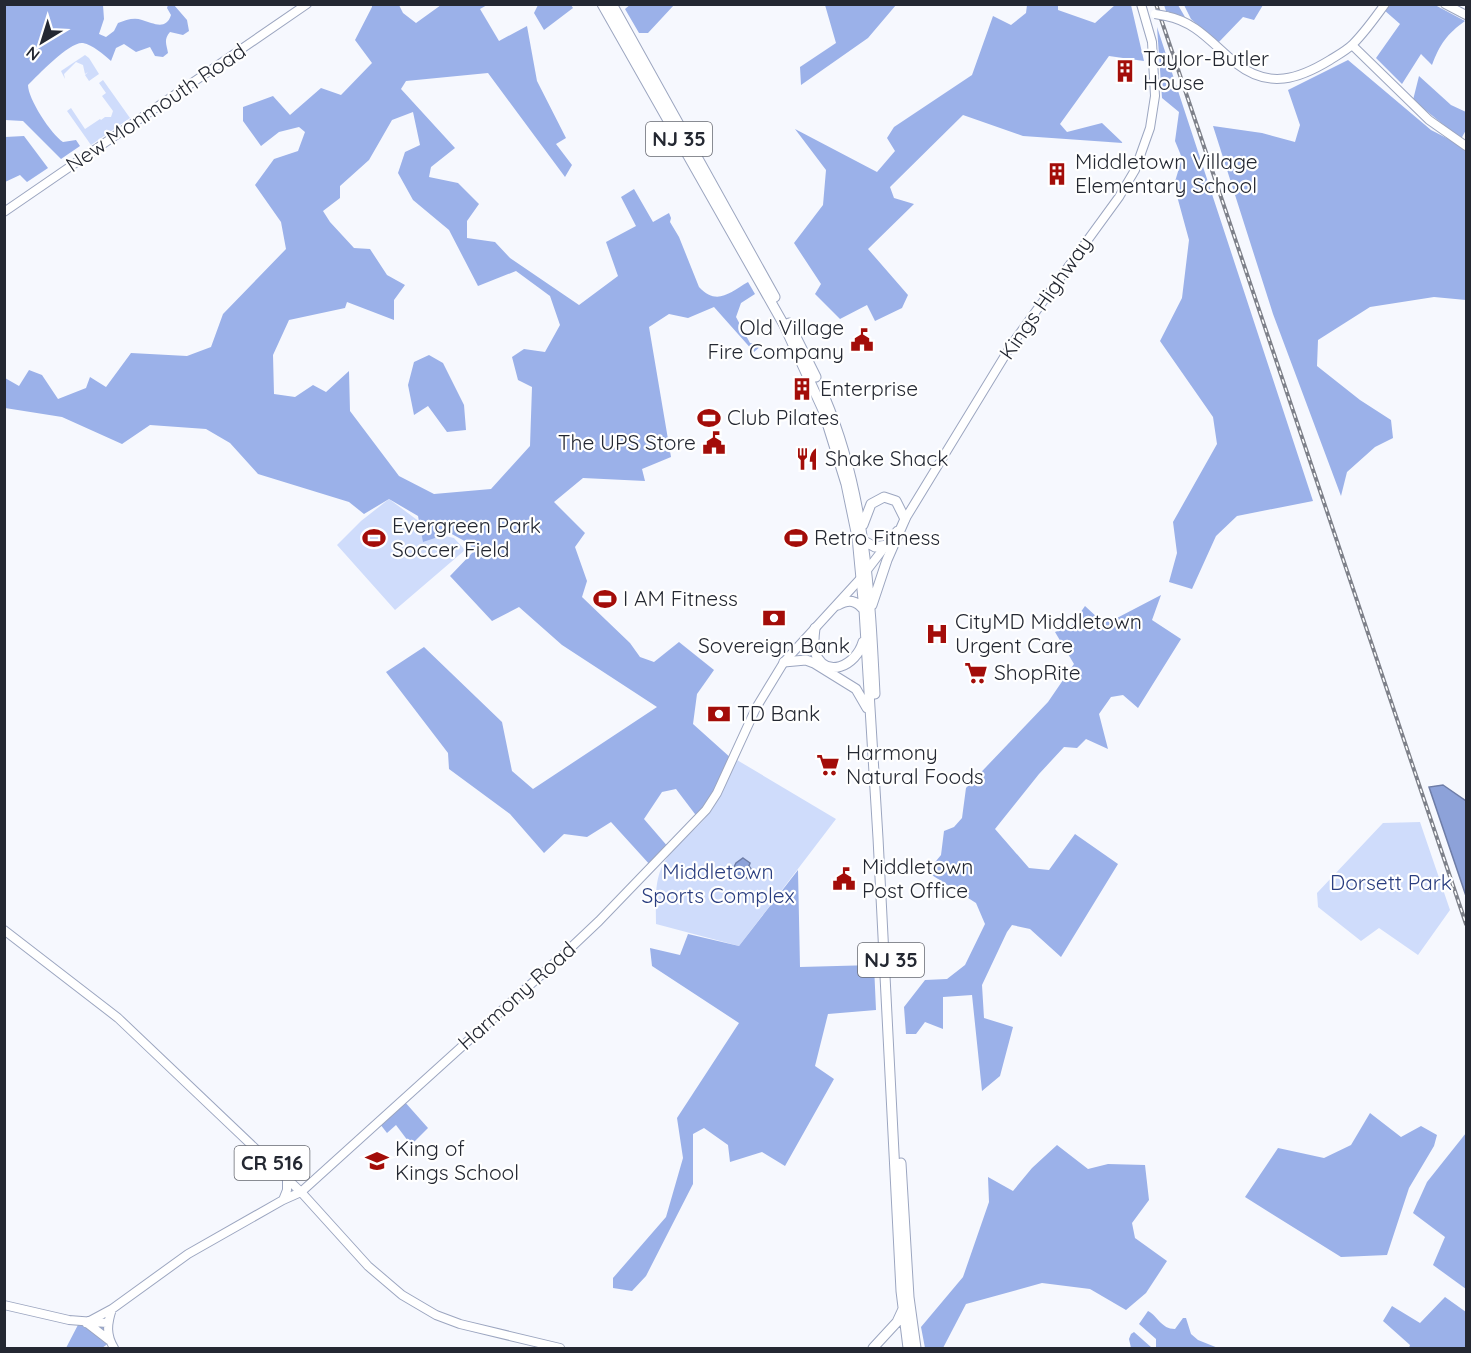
<svg xmlns="http://www.w3.org/2000/svg" width="1471" height="1353" font-family="Quicksand,sans-serif">
  <rect width="100%" height="100%" fill="#f6f8fe"/>
  <path fill="#cfdcfb" d="M85 55 89 58 99 74 89 81 85 75 88 72 85 74 83 65 76 62 64 74 65 79 61 71Z
    M103 80 130 118 91 145 67 111 71 108 85 129 100 119 101 120 105 117H111L113 111 102 96 106 93 99 83Z
    M389 499 436 534 454 538 465 550 395 610 337 545 361 521Z
    M737 760 836 819 739 946 656 924C656 906 654 886 661 869 670 847 692 834 706 817 720 800 728 779 737 760Z
    M1420 822 1450 910 1418 955 1379 928 1361 941 1318 907 1317 893 1383 823Z"/>
  <path fill="#9bb1e9" fill-rule="evenodd" d="M631 4H674V5L648 33H639L625 9Z
    M4 5H103L104 19 99 34 106 37 114 31 118 23C126 20 134 17 142 20 153 23 166 31 171 15L167 8 168 5H174L187 20 189 31 183 35 170 32C163 40 167 45 168 53L163 57 155 56 150 47 136 52 124 44 116 48 111 61C103 54 93 45 83 43 70 41 38 75 28 85 28 99 51 134 63 142L76 140 80 146 61 159 23 121 5 120Z
    M372 5H399L403 13 416 23 441 5H487L480 9 499 41 527 26 537 81 566 138 556 144 572 165 565 177 488 73 406 81 401 89 455 148 431 167 429 177 458 183 479 204 467 221V238L495 242 510 258 579 305 618 276 606 242 636 226 621 197 634 189 653 222 669 213 671 218 670 222 679 237 699 287C717 306 729 293 748 282L755 294 741 303 736 317 750 343 762 345 754 352 714 307 688 318 669 314 649 327 671 457 642 469 645 481 583 478 554 502 585 533 575 547 587 581 582 597 630 643 640 657 654 662 679 642 714 670 697 694 693 724 732 759 707 809 698 818 676 789 662 792 644 819 669 848 651 866 611 822 587 837 564 834 544 853 510 814 449 769 448 753 386 672 424 647 502 722 512 771 533 789 657 707 562 645 519 607 492 621 450 576 473 552 470 544 450 533 423 542 418 516 389 499 364 514 349 502 258 474 230 443 206 429 150 425 122 444 62 417 5 408V378L19 386 29 370 42 375 58 399 86 388 90 377 106 387 131 353 187 356 211 347 223 314 286 249 281 222 255 185 274 159 298 151 305 132 299 127 279 132 261 146 243 121V107L273 96 290 115 321 88 341 95 372 63 355 40 372 7ZM413 112 420 145 405 152 398 173 413 200 449 230 478 286 516 271 550 296 560 325 545 352 524 349 512 357 518 380 532 387 530 446 491 489 434 494 399 476 350 411 349 371 326 392 313 385 295 397 274 394 273 355 289 320 345 308 347 302 394 320V300L405 285 387 275 370 249 354 248 330 222 323 211 340 198V186L369 160 392 120Z
    M538 5H571L573 8 544 30 534 13Z
    M825 5H896L868 38 801 85 800 67 836 43Z
    M1027 5H1058V10L1095 23 1115 5H1131L1144 61 1109 56 1060 124 1067 132 1102 123 1123 143 1023 136 963 115 890 187 894 198 914 204 868 249 908 295 902 308 875 321 867 305 840 319 815 294 821 284 794 243 823 205 826 170 795 129 877 172 895 151 887 138 894 127 972 75 993 16 1011 25 1026 13Z
    M1164 5H1178L1185 17 1166 11Z
    M1184 5H1263L1254 20 1243 17 1218 43 1191 19Z
    M1391 5H1435L1465 21C1447 34 1440 44 1432 65L1421 54 1402 84 1376 58 1400 24 1384 10Z
    M1157 27 1313 501 1237 516 1216 536 1192 589 1169 582 1177 553 1173 522 1217 444 1213 417 1160 341 1182 298 1189 240 1174 185 1182 158 1175 141 1179 112 1162 98Z
    M1348 60 1431 130 1466 148V300L1434 297 1370 307 1318 340 1317 366 1360 400 1391 420 1393 438 1375 447 1347 472 1341 496 1273 314 1213 126 1262 133 1295 142 1300 125 1288 90Z
    M1419 76 1451 105 1466 112V130L1461 139 1413 100Z
    M24 136 48 168 27 182 20 175 5 182V137Z
    M429 355 443 363 464 405 466 430 447 432 428 406 414 415 408 385 414 362Z
    M1161 595 1152 620 1181 639 1138 708 1123 695 1111 697 1099 714 1108 749 1086 739 1077 748 1064 747 1039 774 995 829 1029 868 1049 870 1075 834 1118 864 1061 957 1030 929 1012 925 1007 932 982 985 984 1018 1013 1027 1000 1076 982 1091 972 995 943 997V1029L925 1022 916 1034H906L904 1007 925 980 947 979 965 965 985 924 976 903 927 872 941 855 944 831 954 827 962 818 966 788 1048 702 1074 664 1055 632 1071 626 1085 606 1099 619H1115Z
    M798 870 800 967 874 965 876 1010 828 1014 815 1066 834 1079 785 1166 762 1152 730 1162 728 1145 704 1128 693 1134V1184L646 1276 632 1291 613 1288V1278L666 1217 683 1158 677 1118 739 1023 652 966 650 948 680 955 688 934 739 946Z
    M404 1101 428 1128 411 1145 396 1125 387 1133 380 1124Z
    M1370 1113 1401 1137 1421 1126 1437 1135 1434 1146 1409 1188 1387 1255 1341 1257 1245 1197 1278 1148 1324 1158 1351 1145Z
    M1466 1133V1289L1433 1265 1445 1237 1413 1213 1427 1182Z
    M1057 1145 1088 1169 1108 1164 1145 1165 1149 1200 1132 1223 1135 1238 1167 1261 1146 1293 1126 1310 1090 1289 1042 1283 966 1304 943 1348H925L921 1327 963 1277 989 1202 988 1177 1013 1191 1032 1168Z
    M1445 1297 1466 1312V1348H1409L1410 1345 1383 1321 1392 1306 1420 1323Z
    M1148 1311C1158 1316 1161 1329 1175 1329L1183 1318H1186L1191 1334 1198 1340 1218 1348 1191 1347 1184 1348H1131L1129 1339 1131 1334 1134 1332 1152 1348 1156 1347V1339L1139 1324Z
    M80 1321 106 1323 109 1343 102 1348H66Z"/>
  <path fill="#8da2d9" stroke="#6e7da7" stroke-width="1.5" d="M1443 785 1466 801V896L1429 787Z
    M743 858 750 863 749 866 753 872 748 879 742 875 739 877 732 871 736 863Z"/>
  <g fill="none" stroke-linecap="round" stroke-linejoin="round">
    <g stroke="#9ca6c0" stroke-width="10">
      <path id="secondary" d="M1445 4 1466 15
        M1166 16C1197 22 1213 45 1237 64 1269 89 1299 79 1330 60 1338 55 1347 50 1353 44 1365 32 1375 18 1385 4
        M1352 45 1429 120 1466 146
        M4 212 307 4
        M904 521 1012 344 1119 197 1135 170 1150 128 1155 96 1152 42 1141 4
        M283 1200 287 1190V1177
        M4 1305 69 1320 107 1323
        M112 1309C107 1324 106 1335 114 1348
        M86 1323 112 1309 188 1254 283 1200 301 1192 562 956 599 921 706 810 717 793 756 708 784 662 861 578 897 531
        M87 1323 109 1340"/>
    </g>
    <g stroke="#9ca6c0" stroke-width="10">
      <path id="primary" d="M4 930 118 1018 301 1192 368 1266 402 1295 436 1315 460 1324 560 1348"/>
    </g>
    <g stroke="#9ca6c0" stroke-width="11">
      <path id="highway" d="M602 4 784 325 823 410 846 484 857 537 864 610 878 838 901 1291 908 1348
        M612 4 775 297
        M789 323 816 377
        M825 398C865 493 870 592 875 694
        M863 525 871 504 884 497 896 501 905 519 887 560 872 605
        M864 541 875 547 887 545
        M838 605C849 599 856 600 864 610
        M815 628C814 636 813 645 815 652 825 680 856 666 863 642
        M784 662 806 660 814 663 856 689 867 708
        M901 1163 909 1297 916 1348
        M873 1348 897 1322 903 1309"/>
    </g>
    <use href="#secondary" stroke="#fff" stroke-width="8"/>
    <use href="#primary" stroke="#fff" stroke-width="8"/>
    <use href="#highway" stroke="#fff" stroke-width="9"/>
    <g stroke="#7e818a" stroke-width="4">
      <path id="rail" d="M1156 4 1466 924"/>
    </g>
    <use href="#rail" stroke="#fff" stroke-width="1.5" stroke-dasharray="4.5" stroke-linecap="butt"/>
    <g stroke="#9ca6c0" stroke-width="10" stroke-linecap="butt">
      <path id="secondary-bridge" d="M1155 14 1166 16"/>
    </g>
    <use href="#secondary-bridge" stroke="#fff" stroke-width="8"/>
  </g>
  <defs>
    <g id="building-bare" transform="scale(1.8)"><path d="M-4-6H4V6H1V3H-1V6H-4ZM-2.5-4.3h1.7v1.8h-1.7ZM.8-4.3h1.7v1.8H.8ZM-2.5-1h1.7V.8h-1.7ZM.8-1h1.7V.8H.8Z" fill="#a30d09" stroke="#fff" stroke-width="2.5" paint-order="stroke"/></g>
    <g id="civic-bare" transform="scale(1.8)"><path d="M-.6-6.5H3V-4.5H.6V-3L4-1V1h2V6H-6V1h2V-1L-.6-3ZM-1.2 2.5V6h2.4V2.5Z" fill="#a30d09" stroke="#fff" stroke-width="2.5" paint-order="stroke"/></g>
    <g id="stadium-bare" transform="scale(1.8)"><path d="M0-5a6.5 5 0 1 0 0 10a6.5 5 0 1 0 0-10ZM-3.5-1.8h7v3.6h-7Z" fill="#a30d09" stroke="#fff" stroke-width="2.5" paint-order="stroke"/></g>
    <g id="restaurant-bare" transform="scale(1.8)"><path d="M-5-6h1v4h1v-4h1v4h1v-4h1v5L-1.5 .5V6h-2V.5L-5-1ZM5-6V6H3V1.5H1.5Q1.5-4 5-6Z" fill="#a30d09" stroke="#fff" stroke-width="2.5" paint-order="stroke"/></g>
    <g id="bank-bare" transform="scale(1.8)"><path d="M-6-4H6V4H-6ZM0-2.3a2.3 2.3 0 1 0 0 4.6a2.3 2.3 0 1 0 0-4.6Z" fill="#a30d09" stroke="#fff" stroke-width="2.5" paint-order="stroke"/></g>
    <g id="hospital-bare" transform="scale(1.8)"><path d="M-5-5h3v3.5h4V-5h3V5h-3V1.5h-4V5h-3Z" fill="#a30d09" stroke="#fff" stroke-width="2.5" paint-order="stroke"/></g>
    <g id="supermarket-bare" transform="scale(1.8)"><path d="M-6-5.5h2.5l.6 2H6L4.5 2H-2.5L-4.4-4H-6ZM-1.5 3.2a1.3 1.3 0 1 0 .1 0ZM3 3.2a1.3 1.3 0 1 0 .1 0Z" fill="#a30d09" stroke="#fff" stroke-width="2.5" paint-order="stroke"/></g>
    <g id="school-bare" transform="scale(1.8)"><path d="M0-5L7-2L0 1L-7-2ZM-4 1L0 2.5L4 1V4Q0 6-4 4Z" fill="#a30d09" stroke="#fff" stroke-width="2.5" paint-order="stroke"/></g>
  </defs>
  <g fill-rule="evenodd">
    <use href="#building-bare" x="1125" y="71"/>
    <use href="#building-bare" x="1057" y="174"/>
    <use href="#civic-bare" x="862" y="340"/>
    <use href="#building-bare" x="802" y="389"/>
    <use href="#stadium-bare" x="709" y="418"/>
    <use href="#civic-bare" x="714" y="443"/>
    <use href="#restaurant-bare" x="807" y="459"/>
    <use href="#stadium-bare" x="374" y="538"/>
    <use href="#stadium-bare" x="796" y="538"/>
    <use href="#stadium-bare" x="605" y="599"/>
    <use href="#bank-bare" x="774" y="618"/>
    <use href="#hospital-bare" x="937" y="634"/>
    <use href="#supermarket-bare" x="976" y="673"/>
    <use href="#bank-bare" x="719" y="714"/>
    <use href="#supermarket-bare" x="828" y="765"/>
    <use href="#civic-bare" x="844" y="879"/>
    <use href="#school-bare" x="377" y="1161"/>
  </g>
  <g text-anchor="middle" stroke-width="4.5" stroke-linejoin="round" paint-order="stroke">
    <g fill="#fff" stroke="#666870" stroke-width="1.5">
      <rect x="646" y="122" width="66" height="34" rx="4.5"/>
      <rect x="858" y="943" width="66" height="34" rx="4.5"/>
      <rect x="234.5" y="1146" width="75" height="34" rx="4.5"/>
    </g>
    <g font-size="20" font-weight="bold" fill="#242832">
      <text x="679" y="146">NJ 35</text>
      <text x="891" y="967">NJ 35</text>
      <text x="272" y="1170">CR 516</text>
    </g>
    <g font-size="21" fill="#242832" stroke="#fff" text-anchor="start">
      <text x="1143" y="66">Taylor-Butler<tspan x="1143" dy="24">House</tspan></text>
      <text x="1075" y="169">Middletown Village<tspan x="1075" dy="24">Elementary School</tspan></text>
      <text x="844" y="335" text-anchor="end">Old Village<tspan x="844" dy="24">Fire Company</tspan></text>
      <text x="820" y="396">Enterprise</text>
      <text x="727" y="425">Club Pilates</text>
      <text x="696" y="450" text-anchor="end">The UPS Store</text>
      <text x="825" y="466">Shake Shack</text>
      <text x="392" y="533">Evergreen Park<tspan x="392" dy="24">Soccer Field</tspan></text>
      <text x="814" y="545">Retro Fitness</text>
      <text x="623" y="606">I AM Fitness</text>
      <text x="955" y="629">CityMD Middletown<tspan x="955" dy="24">Urgent Care</tspan></text>
      <text x="774" y="653" text-anchor="middle">Sovereign Bank</text>
      <text x="994" y="680">ShopRite</text>
      <text x="737" y="721">TD Bank</text>
      <text x="846" y="760">Harmony<tspan x="846" dy="24">Natural Foods</tspan></text>
      <text x="862" y="874">Middletown<tspan x="862" dy="24">Post Office</tspan></text>
      <text x="395" y="1156">King of<tspan x="395" dy="24">Kings School</tspan></text>
    </g>
    <g font-size="21" fill="#242832" stroke="#fff">
      <text transform="translate(156 108) rotate(-34)" y="7">New Monmouth Road</text>
      <text transform="translate(1046 298) rotate(-55)" y="7">Kings Highway</text>
      <text transform="translate(517 996) rotate(-42)" y="7">Harmony Road</text>
    </g>
    <g font-size="21" fill="#2a3e80" stroke="#fff">
      <text x="718" y="879">Middletown<tspan x="718" dy="24">Sports Complex</tspan></text>
      <text x="1391" y="890">Dorsett Park</text>
    </g>
  </g>
  <rect width="1471" height="1353" fill="none" stroke="#242832" stroke-width="12"/>
  <g transform="translate(42 42) rotate(218)" stroke="#ffffff" stroke-width="4.5" paint-order="stroke">
  <path d="M0-4.5L10 22L0 15L-10 22Z" fill="#242832"/>
  <text y="-9" font-size="16" font-weight="bold" text-anchor="middle" fill="#242832">N</text>
  </g>
</svg>
